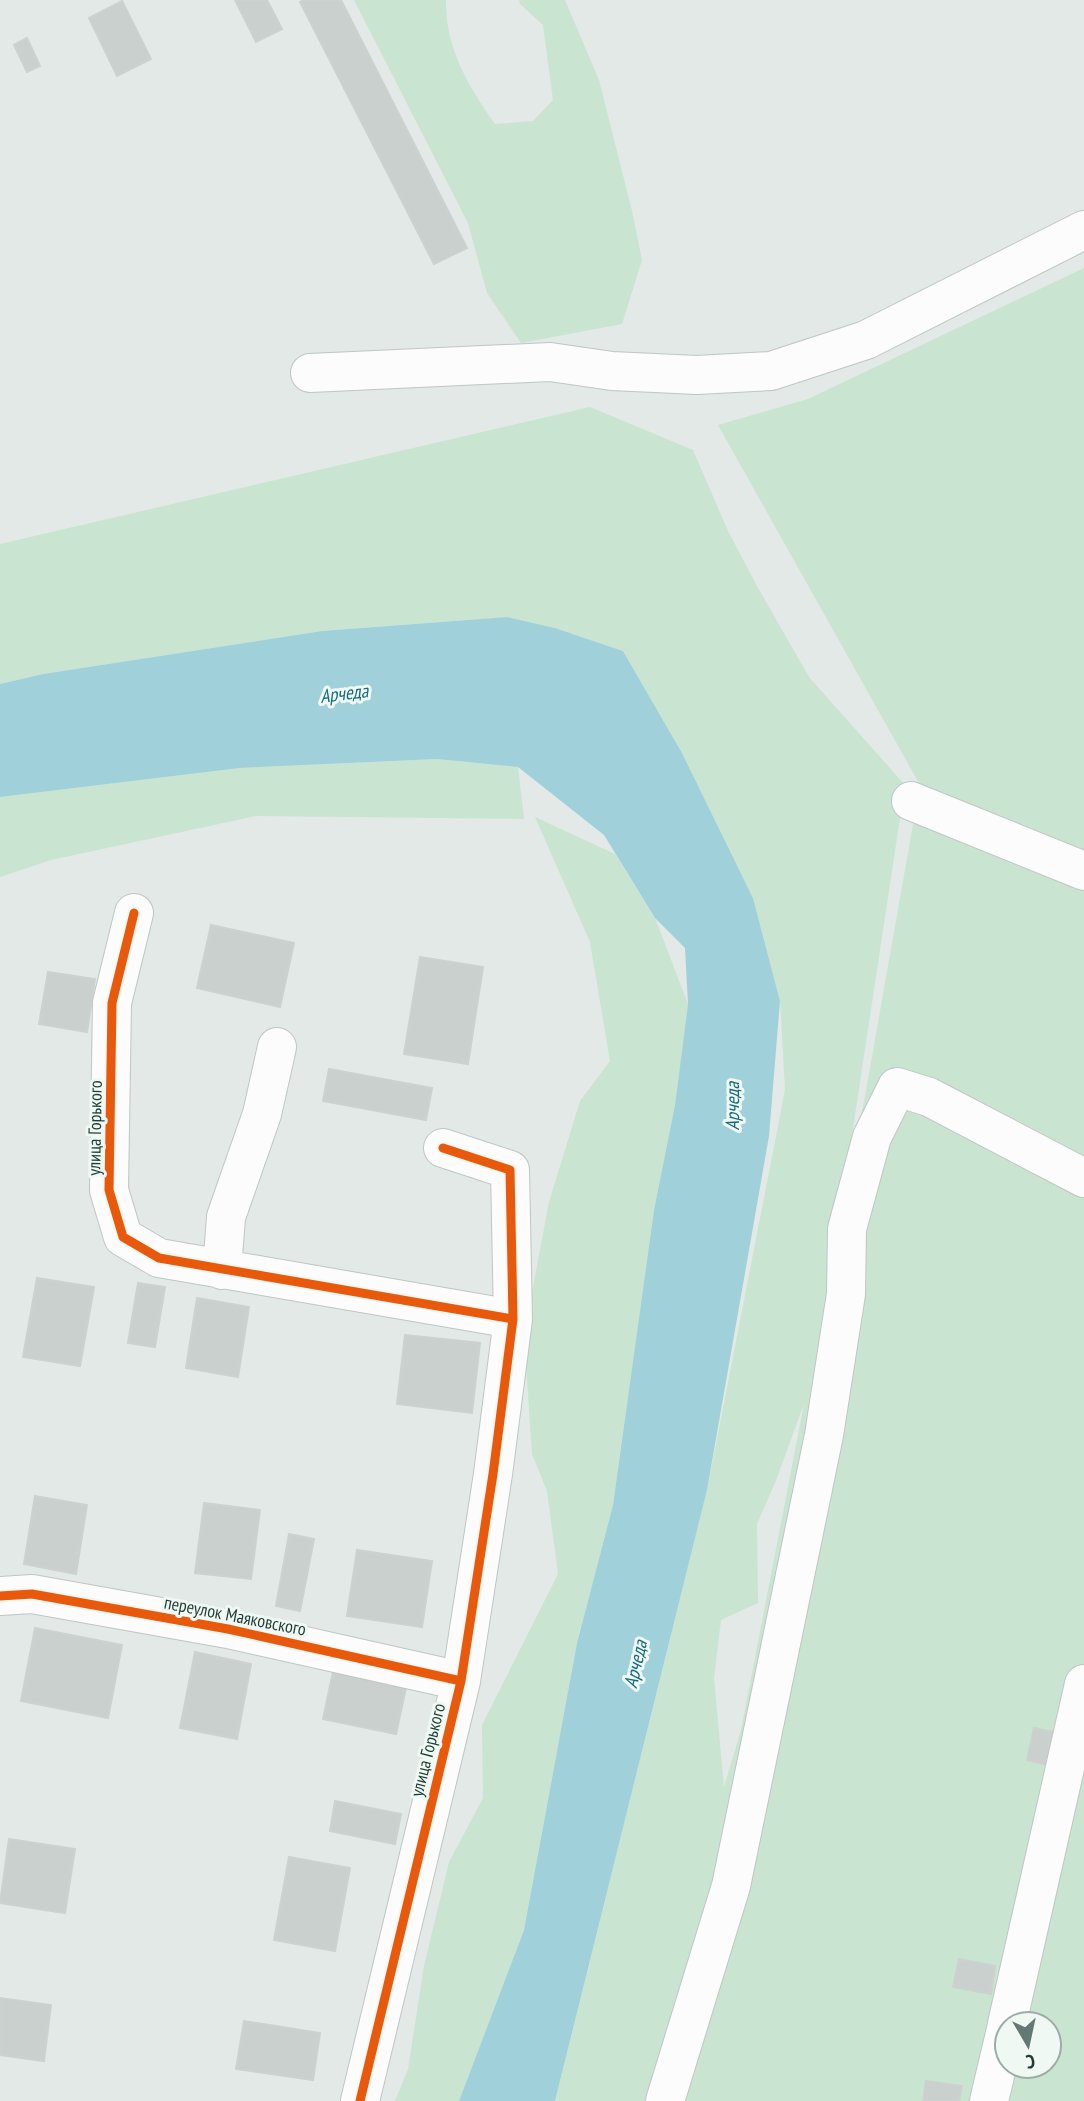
<svg xmlns="http://www.w3.org/2000/svg" width="1084" height="2101" font-family="'PT Sans Narrow',sans-serif">
  <rect width="100%" height="100%" fill="#e2e9e6"/>
  <path fill="#cae4d2" fill-rule="evenodd" d="M354 0H446C445 47 468 86 495 124L533 121 553 100 543 25 520 4 519 0H565L599 80 632 211 642 260 622 324 521 343 487 293 468 223Z
    M1084 268V2101H555L707 1490 785 1090 780 1001 753 898 682 753 623 651 555 628 507 617 322 631 43 674 0 684V544L590 407 693 450 728 531 757 586 809 677 905 785 835 1247 865 1096 920 785 718 425 808 399ZM804 1404 741 1730 724 1787 714 1678 721 1620 758 1603 757 1524 775 1483ZM1007 2024H1049V2066H1007Z
    M437 759 518 767 524 819 256 816 51 860 0 877V797L240 768Z
    M535 817 615 854 655 918 688 1004 675 1105 654 1210 613 1505 577 1643 524 1930 459 2101H395L408 2069 424 1966 449 1862 483 1798 482 1725 558 1574 547 1491 532 1454 524 1335 549 1202 580 1101 610 1061 590 942Z"/>
  <path fill="#a0d1da" d="M507 617 555 628 623 651 682 753 753 898 780 1001 769 1136 707 1490 555 2101H459L524 1930 577 1643 613 1505 654 1210 675 1105 688 1004 685 948 655 918 604 835 518 767 437 759 240 768 0 797V684L43 674 322 631Z"/>
  <path fill="#cad0cd" stroke="#cbd2cf" stroke-width="2" d="M235 0H267L282 29 256 42Z
    M304 0H341L467 248 434 264 300 2Z
    M122 1 151 59 117 76 89 18Z
    M27 38 40 66 27 72 14 45Z
    M211 925 294 943 280 1007 197 988Z
    M420 957 483 967 468 1064 404 1054Z
    M48 972 95 979 87 1032 39 1024Z
    M329 1069 432 1088 426 1120 323 1101Z
    M37 1278 94 1287 80 1366 23 1357Z
    M138 1283 165 1287 155 1347 128 1343Z
    M197 1298 249 1307 238 1377 186 1368Z
    M405 1335 480 1343 472 1413 397 1404Z
    M35 1496 87 1505 76 1574 24 1564Z
    M204 1503 260 1510 251 1579 195 1573Z
    M289 1534 314 1539 300 1611 276 1606Z
    M357 1550 432 1561 422 1627 347 1616Z
    M35 1628 122 1645 108 1718 21 1701Z
    M195 1652 251 1664 237 1739 180 1728Z
    M334 1667 407 1683 396 1734 323 1719Z
    M1034 1728 1060 1733 1053 1766 1027 1760Z
    M335 1801 401 1814 395 1844 330 1831Z
    M9 1839 75 1849 65 1913 0 1903Z
    M289 1857 350 1868 335 1951 274 1940Z
    M959 1959 995 1966 991 1994 953 1987Z
    M0 1998 51 2005 44 2061 0 2055Z
    M244 2021 320 2033 313 2080 236 2069Z
    M926 2081 962 2086 959 2101H923Z"/>
  <g fill="none" stroke-linecap="round" stroke-linejoin="round">
    <g stroke="#bfc6c3" stroke-width="40">
      <path id="minor" d="M310 373 550 362 612 371 697 375 771 371 866 340 1084 230
        M911 801 1084 871
        M134 913 112 1003 109 1190 123 1237 159 1258 513 1319
        M222 1270 226 1217 262 1114 277 1047
        M0 1596 32 1594 228 1629 461 1681
        M1007 2024 1084 1684
        M360 2101 461 1681 493 1474 513 1319 510 1170 443 1148
        M665 2101 731 1886 824 1435 846 1294 847 1229 872 1137 897 1087 929 1097 1084 1178
        M989 2101 1007 2025"/>
    </g>
    <use href="#minor" stroke="#fbfcfb" stroke-width="38"/>
    <g stroke="#f0f8f4" stroke-width="13">
      <path id="cycleway" d="M134 913 112 1003 109 1190 123 1237 159 1258 513 1319
        M0 1596 32 1594 228 1629 461 1681
        M360 2101 461 1681 493 1474 513 1319 510 1170 443 1148"/>
    </g>
    <use href="#cycleway" stroke="#e8590c" stroke-width="9"/>
  </g>
  <g text-anchor="middle" stroke-width="6" stroke-linejoin="round" paint-order="stroke">
    <g font-size="18" fill="#1f3d35" stroke="#f0f8f4">
      <text transform="translate(95 1128) rotate(-89)" y="6">улица Горького</text>
      <text transform="translate(235 1616) rotate(11)" y="6">переулок Маяковского</text>
      <text transform="translate(428 1750) rotate(-76)" y="6">улица Горького</text>
    </g>
    <g font-size="19" font-style="italic" fill="#156a7d" stroke="#f0f8f4">
      <text transform="translate(344 693) rotate(-7)" y="7">Арчеда</text>
      <text transform="translate(732 1106) rotate(-90)" y="7">Арчеда</text>
      <text transform="translate(635 1664) rotate(-77)" y="7">Арчеда</text>
    </g>
  </g>
  <g transform="translate(1028 2045) rotate(171)"><circle r="33" fill="#f0f8f4" stroke="#9cada8" stroke-width="2"/>
  <path d="M0-5L12 26L0 18L-12 26Z" fill="#637973"/>
  <text y="-10" font-size="19" font-weight="bold" text-anchor="middle" fill="#1f3d35">С</text>
  </g>
</svg>
